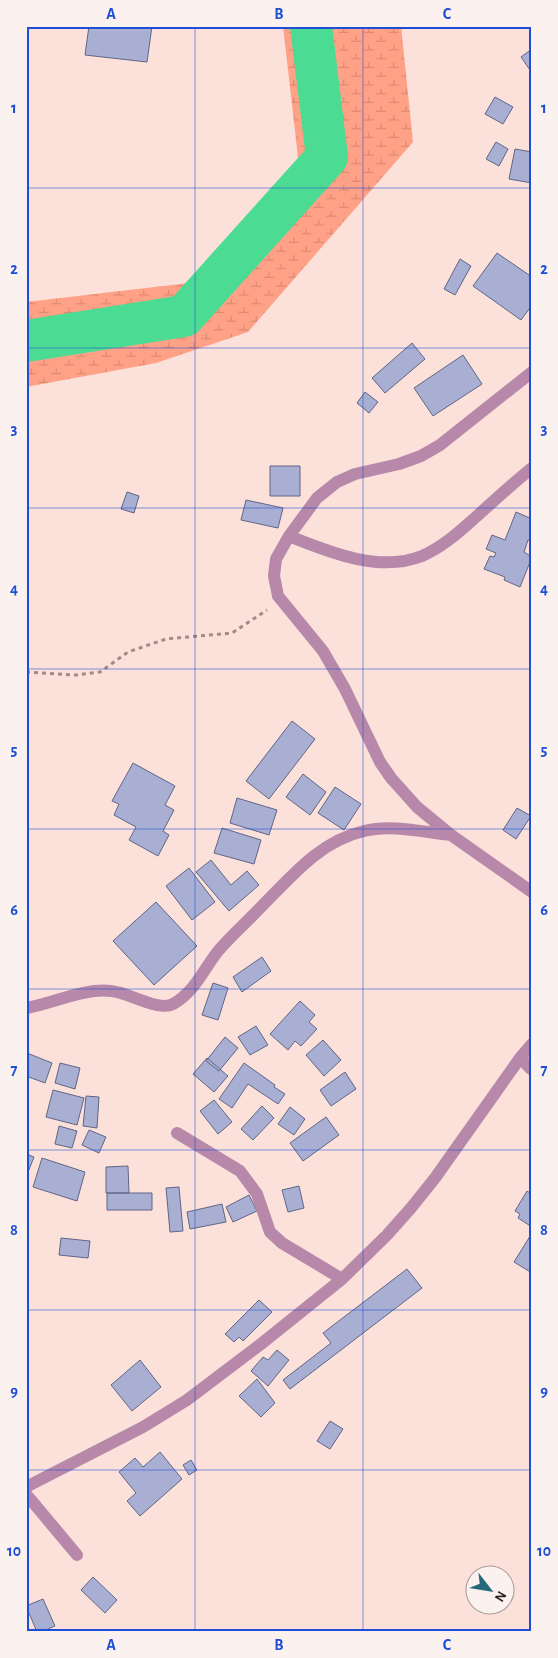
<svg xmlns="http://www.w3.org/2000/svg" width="558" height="1658" font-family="'Alegreya Sans',sans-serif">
  <defs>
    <pattern id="wetland-marsh" width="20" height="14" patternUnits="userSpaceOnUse" patternTransform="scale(1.25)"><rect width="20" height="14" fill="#ffa186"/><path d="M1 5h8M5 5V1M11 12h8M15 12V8" fill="none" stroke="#db8a73"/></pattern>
  </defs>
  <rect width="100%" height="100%" fill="#fbe1d9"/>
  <path fill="url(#wetland-marsh)" d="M283 26H401L413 142 248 332 156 363 26 387V302L189 283 299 166Z"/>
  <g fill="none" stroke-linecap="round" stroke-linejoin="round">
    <path stroke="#4cdb93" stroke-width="42" d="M26 341 184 316 327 157 311 26"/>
  </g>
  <path fill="#a9afd3" stroke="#606586" d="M89 26H152L147 62 85 55Z
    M532 49V73L521 57Z
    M495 97 513 107 503 124 485 114Z
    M496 142 508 149 499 166 486 159Z
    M515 149 532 152V183L509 179Z
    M497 253 532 277V305L521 320 473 286Z
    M460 259 471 266 455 295 444 289Z
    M412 343 425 359 385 393 372 378Z
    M463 355 482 384 433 416 414 388Z
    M365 392 378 402 369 413 357 403Z
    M270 466H300V496H270Z
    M127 492 139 496 134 513 121 509Z
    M246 500 283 508 278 528 241 520Z
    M516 512 532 519V542L528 540 524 552 532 557 520 587 504 580 505 577 484 569 490 556 494 557 496 553 486 549 492 535 505 540Z
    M292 721 315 739 269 799 246 781Z
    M133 763 175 786 165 805 174 810 163 831 169 835 158 856 129 840 136 827 114 815 119 804 112 801Z
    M303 774 326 792 310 815 286 797Z
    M335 787 361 804 344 830 318 813Z
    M237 798 277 810 269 835 230 823Z
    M517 808 531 816 516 839 503 830Z
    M222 828 261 840 254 864 214 853Z
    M211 860 231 885 247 871 259 885 229 911 196 872Z
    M189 868 215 902 192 920 166 886Z
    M156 902 197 946 154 985 113 941Z
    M262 957 271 971 242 992 233 977Z
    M213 983 228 988 218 1020 202 1015Z
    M300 1001 315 1015 309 1022 317 1029 301 1046 295 1041 288 1050 270 1034Z
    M256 1026 268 1045 250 1055 238 1037Z
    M225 1037 238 1048 219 1071 206 1061Z
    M323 1040 341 1060 324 1076 306 1055Z
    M27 1053 52 1063 45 1083 26 1076Z
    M207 1058 228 1076 214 1092 193 1074Z
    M60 1063 80 1068 75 1089 55 1083Z
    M244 1063 275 1085 274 1087 285 1094 278 1104 248 1084 232 1108 219 1099Z
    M345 1072 356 1089 331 1106 320 1090Z
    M53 1090 84 1098 77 1125 46 1117Z
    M86 1096 99 1097 97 1128 83 1126Z
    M214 1100 232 1122 218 1134 200 1111Z
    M262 1106 274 1118 253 1140 241 1129Z
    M290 1107 305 1119 294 1135 278 1124Z
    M326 1117 339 1135 303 1161 290 1143Z
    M59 1126 77 1131 72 1148 55 1144Z
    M89 1130 106 1137 99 1153 82 1145Z
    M26 1154 34 1157 26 1177Z
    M42 1158 85 1172 77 1201 33 1187Z
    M128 1166 129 1193H106V1167Z
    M299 1186 304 1208 288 1212 282 1190Z
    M179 1187 183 1231 170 1232 166 1188Z
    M532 1190V1227L518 1218 520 1214 515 1211 527 1191 530 1193Z
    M107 1193H152V1210H107Z
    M249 1195 257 1211 233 1222 226 1207Z
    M222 1204 226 1222 190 1229 187 1212Z
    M532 1233V1273L514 1262Z
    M61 1238 90 1241 88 1258 59 1255Z
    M407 1269 422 1288 290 1389 283 1380 331 1343 323 1333Z
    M259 1300 272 1312 243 1341 239 1337 234 1342 225 1334Z
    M277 1350 289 1360 268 1386 251 1371 263 1357 268 1360Z
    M140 1360 161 1387 132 1411 111 1385Z
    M257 1379 275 1403 261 1417 239 1396Z
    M330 1421 343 1429 330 1449 317 1441Z
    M160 1452 182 1479 140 1516 127 1501 136 1493 119 1472 135 1458 143 1467Z
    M191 1460 197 1470 189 1475 183 1465Z
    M93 1577 117 1600 105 1613 81 1590Z
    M43 1599 55 1626 41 1632H37L26 1606Z"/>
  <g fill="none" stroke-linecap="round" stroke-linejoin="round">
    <path stroke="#a18c85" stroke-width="3" stroke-dasharray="4 4" stroke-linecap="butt" d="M26 672 76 675 100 672 128 652 166 639 232 633 267 610"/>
    <path stroke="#b788a9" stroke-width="12" d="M532 372 440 445 421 456 399 464 355 474 337 482 317 498 289 536 276 559 274 576 278 596 323 651 345 689 380 762 391 778 417 807 451 835 532 892
      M289 536C329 552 379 573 422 556 443 547 460 531 477 516 495 500 513 483 532 468
      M26 1008C54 1003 83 988 111 991 128 992 159 1012 173 1004 195 992 204 968 219 950 233 934 248 921 262 906 292 876 320 841 364 831 391 824 423 832 451 835
      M520 1058 532 1070
      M177 1133 240 1171 257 1194 270 1232 282 1243 342 1279
      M26 1487 143 1427 187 1400 261 1344 342 1279 387 1235 411 1208 435 1178 520 1058 532 1044
      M26 1494 77 1555"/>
  </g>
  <path fill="none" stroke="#1d4ed8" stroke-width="1" stroke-opacity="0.55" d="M195 26V1632M363 26V1632M26 188H532M26 348H532M26 508H532M26 669H532M26 829H532M26 989H532M26 1150H532M26 1310H532M26 1470H532"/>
  <rect width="558" height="1658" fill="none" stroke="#fbf2ef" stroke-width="55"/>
  <g transform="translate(490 1590) rotate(121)"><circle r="24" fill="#fbf2ef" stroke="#a89c99"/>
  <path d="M0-4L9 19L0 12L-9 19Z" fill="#25697a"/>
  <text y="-8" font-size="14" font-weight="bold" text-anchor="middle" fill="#2b1c17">N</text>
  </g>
  <rect x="28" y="28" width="502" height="1602" fill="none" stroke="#1d4ed8" stroke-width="2"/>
  <g font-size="16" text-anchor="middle" font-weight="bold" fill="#1d4ed8">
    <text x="111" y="19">A</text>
    <text x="279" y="19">B</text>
    <text x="447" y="19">C</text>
    <text x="14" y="113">1</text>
    <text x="544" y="113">1</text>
    <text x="14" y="274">2</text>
    <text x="544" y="274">2</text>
    <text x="14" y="434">3</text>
    <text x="544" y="434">3</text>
    <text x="14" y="594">4</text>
    <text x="544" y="594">4</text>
    <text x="14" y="755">5</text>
    <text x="544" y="755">5</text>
    <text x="14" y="915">6</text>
    <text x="544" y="915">6</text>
    <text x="14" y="1075">7</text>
    <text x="544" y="1075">7</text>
    <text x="14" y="1235">8</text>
    <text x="544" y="1235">8</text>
    <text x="14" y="1396">9</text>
    <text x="544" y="1396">9</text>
    <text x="14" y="1556">10</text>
    <text x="544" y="1556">10</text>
    <text x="111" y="1650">A</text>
    <text x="279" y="1650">B</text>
    <text x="447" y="1650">C</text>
  </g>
</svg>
